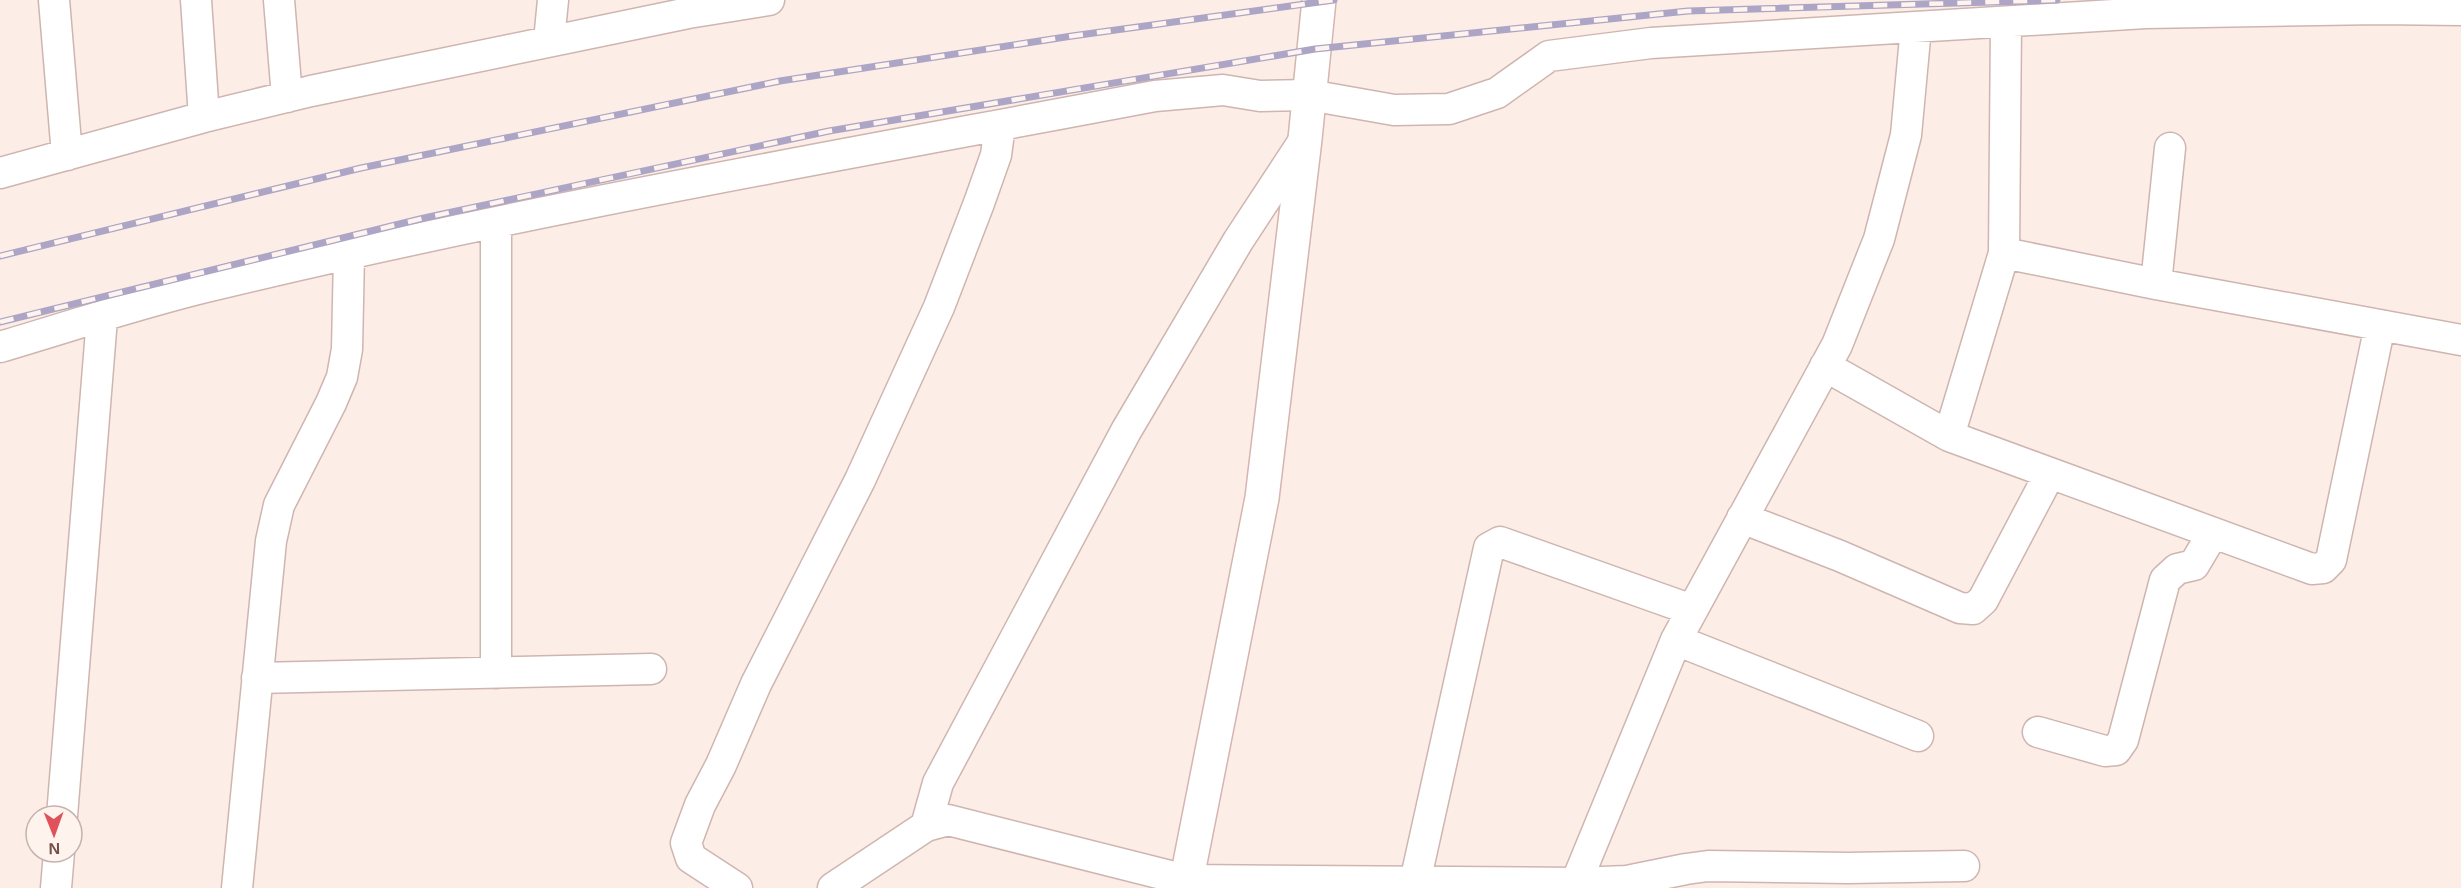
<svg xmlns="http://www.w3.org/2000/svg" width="2461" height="888" font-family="Helvetica,sans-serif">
  <rect width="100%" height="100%" fill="#fceee7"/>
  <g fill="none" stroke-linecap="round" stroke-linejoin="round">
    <g stroke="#cfb5b0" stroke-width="33">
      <path id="street" d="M54 0 67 155
        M196 0 204 117
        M279 0 287 97
        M549 41 553 0
        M0 173 204 117 311 91 688 13 769 0
        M496 223V673
        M2004 253 2156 284 2461 340
        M2156 284 2170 148
        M0 347C68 327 136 304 206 287 519 211 838 156 1155 96L1223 90 1260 96 1309 95 1394 110 1449 109 1497 93 1549 56 1651 43 2146 13 2379 9 2461 10
        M1825 366 1949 436 2312 569 2323 568 2331 560 2380 325
        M1949 436 2004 253 2006 22
        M1742 518 1840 556 1960 608 1973 609 1983 600 2050 473
        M1676 640 1918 736
        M257 678 651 669
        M2038 732 2105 751 2116 750 2123 740 2165 580 2177 569 2194 565 2213 533
        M62 816 102 318
        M926 826 938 783 1126 431 1238 241 1305 139
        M1415 882 1489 548 1500 542 1692 610
        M1576 883 1676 640 1837 345 1879 239 1906 135 1916 27
        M56 888 59 852
        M237 888 271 541 279 505 331 403 342 377 347 349 349 255
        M737 888 691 858 686 843 700 805 721 765 756 684 860 480 939 307 979 203 996 155 1000 125
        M833 888 926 826 948 820 1186 880 1576 883 1627 881 1686 869 1708 866 1848 868 1964 866"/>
    </g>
    <g stroke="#d5b5b0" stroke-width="36">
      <path id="secondary" d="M1185 888 1262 498 1305 139 1319 0"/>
    </g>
    <use href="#street" stroke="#fff" stroke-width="30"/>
    <use href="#secondary" stroke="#fff" stroke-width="33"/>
    <g stroke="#ada5c5" stroke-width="7">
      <path id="rail" d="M0 256 361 168 780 81 1072 36 1334 0
        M0 322 424 218 829 131 1315 49 1688 11 2057 0"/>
    </g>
    <use href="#rail" stroke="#fef3ed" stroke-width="4.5" stroke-dasharray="14" stroke-linecap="butt"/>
  </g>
  <g transform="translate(54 834) rotate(179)"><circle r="28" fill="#fef3ed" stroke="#c7b1ad" stroke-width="1.5"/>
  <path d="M0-4.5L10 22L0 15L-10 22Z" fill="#e15159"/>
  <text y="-9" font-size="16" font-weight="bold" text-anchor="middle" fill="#744f4c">N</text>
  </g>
</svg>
